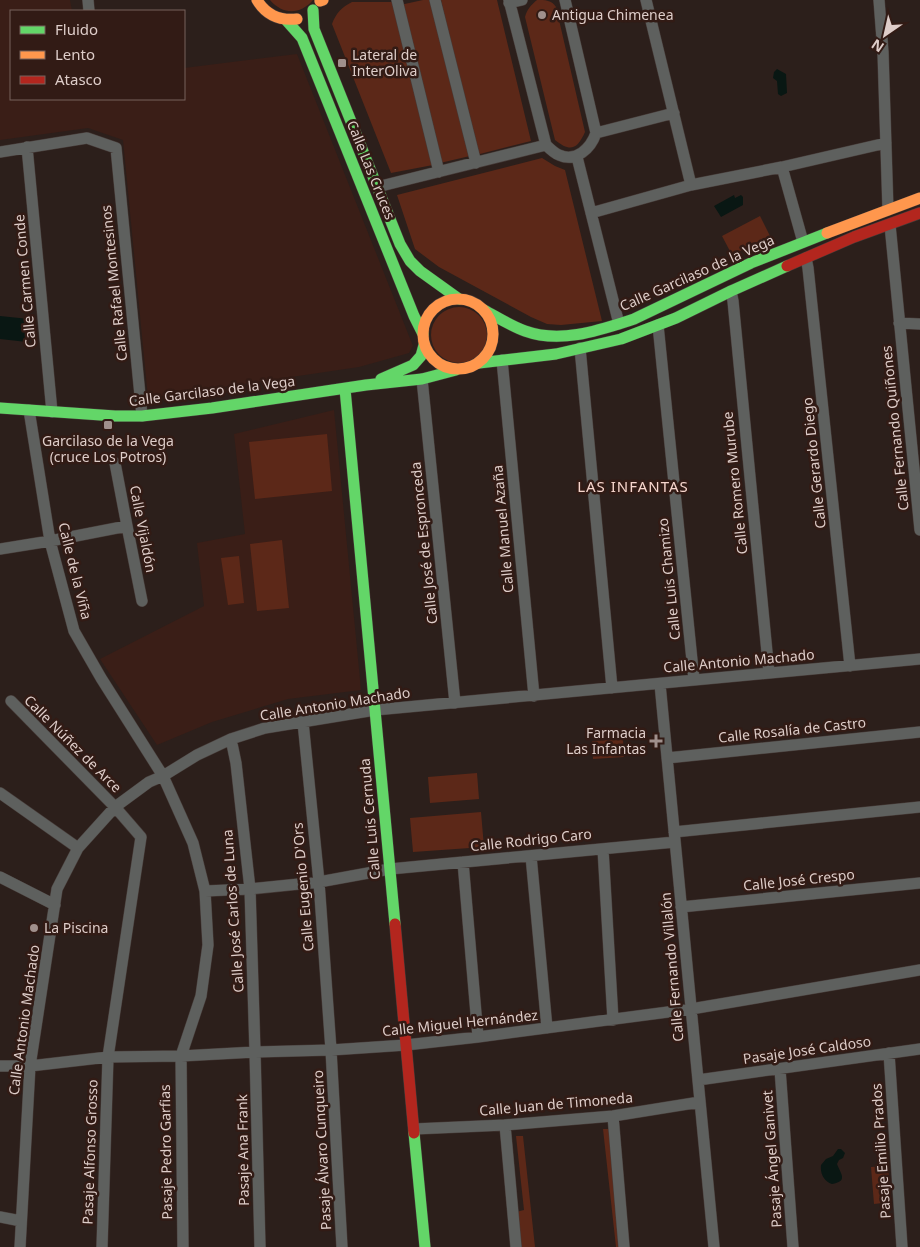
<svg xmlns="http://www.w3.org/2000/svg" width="920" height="1247" font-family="'Noto Sans',sans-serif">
  <rect width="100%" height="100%" fill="#2c1f1b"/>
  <path fill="#3a1e17" d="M0 0H70L72 11H11V99H184V68L297 54 413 346 409 353 359 367 148 398 123 140 88 128 0 140Z
    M334 410 361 690 288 699 212 722 157 745 100 659 204 606 197 543 245 534 234 434Z"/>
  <path fill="#5c2818" d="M270 0H313C300 15 283 15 270 0Z
    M423 0H432L470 156 440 163 400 5Z
    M441 0H497L531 141 476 155Z
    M537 0C545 0 552 0 556 7L585 132C577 150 570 152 555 140L525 17C527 9 531 5 537 0Z
    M352 2H394L433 165 391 173 332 24C336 13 342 7 352 2Z
    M542 158 555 166 565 170 602 321 561 325 547 324 531 317 439 267 415 249 397 195Z
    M760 216 770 236 732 255 722 236Z
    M431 335a28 28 0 1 1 56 0a28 28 0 1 1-56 0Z
    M327 434 332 491 255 499 249 442Z
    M282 540 289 608 257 611 250 544Z
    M239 556 244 603 228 605 221 558Z
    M623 739 624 757 593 759 592 741Z
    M477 773 479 799 430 803 428 777Z
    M481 812 484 847 413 852 410 818Z
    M603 1129H618L626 1247H616Z
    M516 1136H523L535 1247H520L516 1212 524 1210Z
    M888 1166 891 1202 874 1204 871 1167Z"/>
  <path fill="#091713" d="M777 69 786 74 787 93 781 96 778 94 777 81 773 78 774 72Z
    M734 195 735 198 741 195 743 197V205L721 217 714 206Z
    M0 316 29 319 27 342 0 339Z
    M838 1149H841L845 1153 843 1158 839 1160 837 1164C840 1173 849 1181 832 1184 824 1181 820 1174 821 1165L826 1159 833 1156Z"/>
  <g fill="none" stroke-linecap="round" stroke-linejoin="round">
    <g stroke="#473c39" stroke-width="12">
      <path id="street" d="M88 0 89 11
        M397 0 439 172
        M435 0 476 163
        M509 0 546 145C550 149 554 153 559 155 576 163 591 148 596 133L565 0
        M646 0 691 185
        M879 0 883 52 888 210
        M509 3 522 0
        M596 133 674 113
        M27 147 52 412
        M0 152 87 138 116 148 142 416
        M577 157 619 324
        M782 167 803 242
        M377 187 546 145
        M591 213 691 185 782 167 886 143
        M890 225 920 530
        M806 258 808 268 850 666
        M731 291 733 301 769 673
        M899 323 920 324
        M658 325 694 680
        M580 348 612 688
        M502 360 534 696
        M422 379 455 703
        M29 410 50 541 74 631 101 678 163 776 193 843 205 891 208 945 201 996 181 1056 183 1247
        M115 463 127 526 142 601
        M0 549 50 541 127 526
        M660 684 714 1247
        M11 701 115 807 141 837 108 1057 102 1247
        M303 722 319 882 331 1050 342 1247
        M231 739 236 763 250 889 255 1052 260 1247
        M667 758 920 732
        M0 793 78 848
        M674 832 920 807
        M603 849 613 1020
        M531 856 547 1028
        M463 862 478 1037
        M0 877 55 905
        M205 891 250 889 319 882 390 869 675 842
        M681 907 920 883
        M889 1053 902 1247
        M0 1066H30L108 1057 181 1056 255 1052 331 1050 406 1045 478 1037 691 1009 920 970
        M780 1069 793 1247
        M698 1080 920 1049
        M613 1116 624 1247
        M505 1125 516 1247
        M414 1129 505 1125 613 1116 700 1102
        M0 1217 21 1221
        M20 1247 30 1066 57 889 78 848 115 807 149 782 163 776 197 755 231 739 265 728 375 710 920 659"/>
    </g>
    <g stroke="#473c39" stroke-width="12">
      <path id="fast" d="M313 10 314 29 400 244 410 261 420 271 459 299
        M286 20 302 38 414 316 423 334
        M484 310C497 317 511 326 525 331 561 344 600 330 634 319L751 263 827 233
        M479 363 556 354 621 339 676 318 731 291 787 266
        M381 379 413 365 421 356 424 345
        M345 389 395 924
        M0 408 115 416H142L212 408 366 385 422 379 456 370
        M414 1133 425 1247"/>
    </g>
    <g stroke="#473c39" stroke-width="12">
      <path id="slow" d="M257 0C266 15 279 21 297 19
        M320 1 323 0
        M827 233 920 198
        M423 334a35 35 0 1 1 70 0a35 35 0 1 1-70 0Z"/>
    </g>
    <g stroke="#473c39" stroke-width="12">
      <path id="jam" d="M787 266 854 237 920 213
        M395 924 414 1133"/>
    </g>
    <use href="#street" stroke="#5e605e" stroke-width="11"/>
    <use href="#fast" stroke="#63d668" stroke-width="11"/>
    <use href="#slow" stroke="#ff974d" stroke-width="11"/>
    <use href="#jam" stroke="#b3261e" stroke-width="11"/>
  </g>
  <g fill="#a0908c" stroke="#321b15" stroke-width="2">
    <circle cx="542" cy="15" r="5"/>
    <rect x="337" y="58" width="10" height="10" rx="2.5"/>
    <rect x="103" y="420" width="10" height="10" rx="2.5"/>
    <path d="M653.5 733.5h5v5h5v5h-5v5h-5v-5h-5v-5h5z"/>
    <circle cx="34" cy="928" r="5"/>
  </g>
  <g text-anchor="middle" stroke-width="5" stroke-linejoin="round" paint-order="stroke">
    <g font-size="14" fill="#decdc9" stroke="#321b15" text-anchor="start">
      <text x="552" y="20">Antigua Chimenea</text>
      <text x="352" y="60">Lateral de<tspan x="352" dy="16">InterOliva</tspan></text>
      <text x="108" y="446" text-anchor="middle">Garcilaso de la Vega<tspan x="108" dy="16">(cruce Los Potros)</tspan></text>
      <text x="646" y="738" text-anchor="end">Farmacia<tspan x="646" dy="16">Las Infantas</tspan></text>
      <text x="44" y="933">La Piscina</text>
    </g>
    <g font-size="14" fill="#decdc9" stroke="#321b15">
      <text transform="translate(371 170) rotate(68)" y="5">Calle Las Cruces</text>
      <text transform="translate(697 273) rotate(-24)" y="5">Calle Garcilaso de la Vega</text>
      <text transform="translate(25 281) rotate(-95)" y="5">Calle Carmen Conde</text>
      <text transform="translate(114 283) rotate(-96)" y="5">Calle Rafael Montesinos</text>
      <text transform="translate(212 391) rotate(-7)" y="5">Calle Garcilaso de la Vega</text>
      <text transform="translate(895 428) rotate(-96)" y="5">Calle Fernando Quiñones</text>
      <text transform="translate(814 463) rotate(-96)" y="5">Calle Gerardo Diego</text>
      <text transform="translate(735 483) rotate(-96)" y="5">Calle Romero Murube</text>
      <text transform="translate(143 529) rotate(79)" y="5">Calle Vijaldón</text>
      <text transform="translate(503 529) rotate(-95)" y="5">Calle Manuel Azaña</text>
      <text transform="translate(424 543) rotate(-96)" y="5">Calle José de Espronceda</text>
      <text transform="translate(75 571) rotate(76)" y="5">Calle de la Viña</text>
      <text transform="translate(669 579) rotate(-96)" y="5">Calle Luis Chamizo</text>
      <text transform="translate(739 661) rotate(-5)" y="5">Calle Antonio Machado</text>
      <text transform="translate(335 704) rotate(-9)" y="5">Calle Antonio Machado</text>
      <text transform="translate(792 730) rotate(-6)" y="5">Calle Rosalía de Castro</text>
      <text transform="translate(73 744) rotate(45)" y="5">Calle Núñez de Arce</text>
      <text transform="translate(370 819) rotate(-95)" y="5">Calle Luis Cernuda</text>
      <text transform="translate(531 840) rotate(-6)" y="5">Calle Rodrigo Caro</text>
      <text transform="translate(799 880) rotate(-6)" y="5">Calle José Crespo</text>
      <text transform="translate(303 887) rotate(-95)" y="5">Calle Eugenio D'Ors</text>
      <text transform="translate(233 911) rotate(-94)" y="5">Calle José Carlos de Luna</text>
      <text transform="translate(672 967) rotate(-95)" y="5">Calle Fernando Villalón</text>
      <text transform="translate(24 1020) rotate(-82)" y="5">Calle Antonio Machado</text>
      <text transform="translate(460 1023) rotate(-6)" y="5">Calle Miguel Hernández</text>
      <text transform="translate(807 1050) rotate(-8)" y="5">Pasaje José Caldoso</text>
      <text transform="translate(556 1104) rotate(-5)" y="5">Calle Juan de Timoneda</text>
      <text transform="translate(243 1150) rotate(-91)" y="5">Pasaje Ana Frank</text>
      <text transform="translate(322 1150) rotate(-93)" y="5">Pasaje Álvaro Cunqueiro</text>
      <text transform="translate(881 1151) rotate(-94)" y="5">Pasaje Emilio Prados</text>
      <text transform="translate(90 1152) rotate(-88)" y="5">Pasaje Alfonso Grosso</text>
      <text transform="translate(166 1152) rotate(-91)" y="5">Pasaje Pedro Garfias</text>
      <text transform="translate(772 1159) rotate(-94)" y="5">Pasaje Ángel Ganivet</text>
    </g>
    <g font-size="15" letter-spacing="1" fill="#f7d6cd" stroke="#321b15">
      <text x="633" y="492">LAS INFANTAS</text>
    </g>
  </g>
  <rect x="10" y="10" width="175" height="90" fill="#321b15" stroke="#77625d"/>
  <rect x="20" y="26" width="25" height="8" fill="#63d668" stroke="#77625d"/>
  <text x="55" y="35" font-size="15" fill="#decdc9">Fluido</text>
  <rect x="20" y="51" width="25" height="8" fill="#ff974d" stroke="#77625d"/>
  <text x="55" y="60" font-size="15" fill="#decdc9">Lento</text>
  <rect x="20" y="76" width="25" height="8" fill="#b3261e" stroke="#77625d"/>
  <text x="55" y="85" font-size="15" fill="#decdc9">Atasco</text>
  <g transform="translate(885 35) rotate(214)" stroke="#321b15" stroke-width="4" paint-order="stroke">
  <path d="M0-4L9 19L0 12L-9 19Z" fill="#decdc9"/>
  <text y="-8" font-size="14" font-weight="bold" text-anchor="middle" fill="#decdc9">N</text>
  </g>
</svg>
